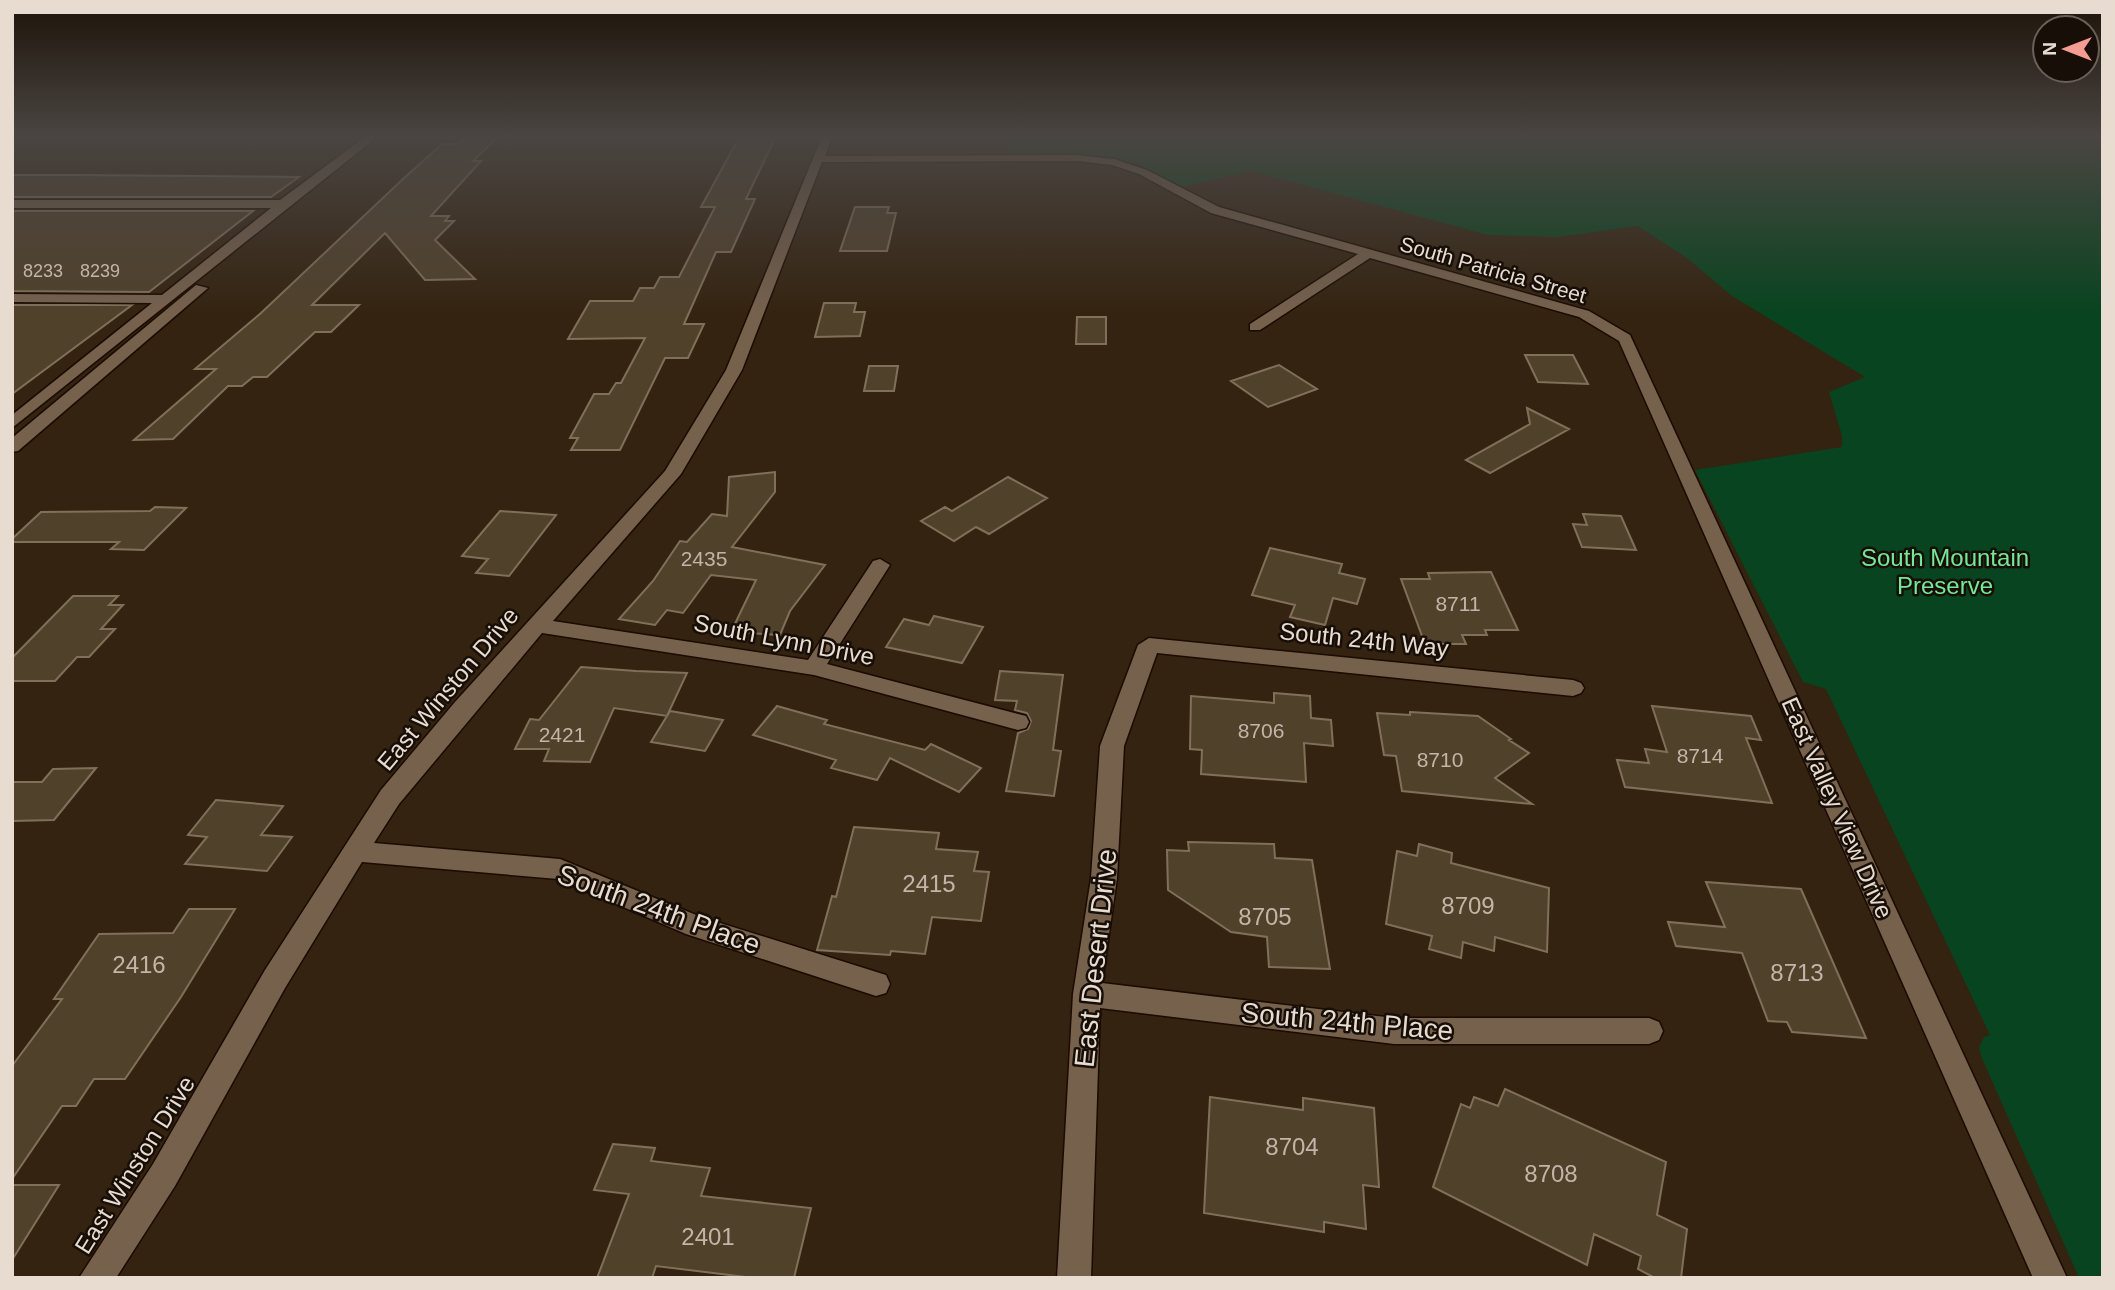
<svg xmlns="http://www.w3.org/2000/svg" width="2115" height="1290" font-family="Arial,sans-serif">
  <rect width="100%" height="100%" fill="#342310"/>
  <path fill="#08441f" d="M1008 134H2103V1278H2079L1981 1056 1979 1047 1984 1037 1990 1035 1826 689 1803 682 1695 470 1842 447V436L1829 392 1865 377 1732 296 1687 258 1638 226 1557 237 1488 235 1252 171 1181 187 1137 163 1114 158 1008 155Z"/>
  <path fill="#50412b" stroke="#817059" stroke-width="2" d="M468 134H501L473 161H481L431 216H449L445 221H454L435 240 475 279 425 280 385 233 312 305H359L331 332H315L267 377H253L242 386H228L173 439 134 440 216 369H195L261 313 403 179 442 144H458Z
    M741 134H777L746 199H755L731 252H716L684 324H704L688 358H665L620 450H571L578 438H570L594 394H609L616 383H621L645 338 568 339 590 301H633L640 288H654L660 277H679L715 207H701Z
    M12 175H77L299 177 271 197H12Z
    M855 207H889L887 213H896L887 251H840Z
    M12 211H253L149 292 12 291Z
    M824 303H856L854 312H865L860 336 815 337Z
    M12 305H132L12 394Z
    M1077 317H1106V344H1076Z
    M1525 355H1573L1588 384 1538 382Z
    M1279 365 1317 389 1268 407 1231 381Z
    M869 366H898L894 391H864Z
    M1527 408 1569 429 1490 473 1466 460 1530 424Z
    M775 472V492L732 547 825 565 790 611 780 635 731 632 756 580 711 575 683 613 667 610 655 625 619 619 653 581 680 541 687 542 712 514 727 516 729 477Z
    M1008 477 1047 498 989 534 976 527 954 541 921 521 945 507 952 511Z
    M155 507 186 508 144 550 111 549 119 542H12V539L41 512 150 511Z
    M500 511 556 515 509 576 476 573 488 559 462 556Z
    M1583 514 1621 516 1636 550 1582 547 1573 524 1587 525Z
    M1270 548 1342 564 1339 573 1365 579 1357 604 1333 598 1325 625 1290 617 1295 605 1252 595Z
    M1491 572 1518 630H1485L1487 635H1462L1466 644H1425L1401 579H1430L1428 573Z
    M73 596H118L109 605H123L101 629H115L89 657H77L55 681H12V658Z
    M934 616 983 627 962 663 886 647 904 619 929 625Z
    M581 667 636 671 687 673 667 716 614 708 590 762 544 761 549 749H515L530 719 539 720Z
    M1000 671 1063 675 1053 750 1061 751 1054 796 1006 791 1018 733 1028 729 1031 721 1027 713 1015 710 1017 701 995 700Z
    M1274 693 1310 696 1311 718 1331 720 1333 746 1304 743 1306 782 1201 774 1202 750 1190 749 1191 696 1274 703Z
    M777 706 827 720 824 724 925 750 931 744 981 768 959 792 890 758 877 780 831 768 836 760 753 735Z
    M1652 706 1751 716 1761 740 1746 738 1772 803 1625 787 1617 760 1649 763 1645 749 1667 752Z
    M670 711 723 720 705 751 651 742Z
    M1410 712 1478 716 1511 739 1509 740 1529 753 1495 778 1532 804 1402 791 1396 756 1384 755 1377 713 1410 715Z
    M96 768 54 820 12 821V782H42L53 769Z
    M216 800 283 806 261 835 292 837 267 871 185 864 207 837 188 835Z
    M854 827 939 833 936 849 978 852 974 871 989 872 981 921 932 917 925 954 891 951 890 955 817 950 832 896 836 897Z
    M1188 842 1274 844 1275 858 1312 860 1330 969 1269 967 1267 937 1231 932 1168 890 1167 850 1189 851Z
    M1419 844 1452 853 1451 863 1549 888 1547 952 1495 937 1494 951 1463 942 1461 958 1429 949 1432 936 1386 924 1397 851 1417 856Z
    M1706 882 1801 889 1866 1038 1792 1032 1787 1022 1768 1021 1742 953 1676 946 1668 922 1725 927Z
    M189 909H235L181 997 125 1079H94L76 1106H62L12 1179V1066L62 999H54L99 934 173 933Z
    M1505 1089 1666 1162 1657 1215 1687 1229 1681 1278H1655L1638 1269 1641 1256 1594 1234 1587 1265 1433 1187 1461 1104 1470 1108 1474 1097 1498 1106Z
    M1210 1097 1303 1110V1098L1374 1108 1379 1187 1363 1185 1366 1229 1324 1222V1232L1204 1213Z
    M613 1144 655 1148 651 1161 710 1168 701 1196 811 1208 794 1278H754L656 1266 652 1278H597L629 1194 594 1190Z
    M12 1185H59L12 1260Z"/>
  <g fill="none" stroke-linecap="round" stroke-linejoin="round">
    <g stroke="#1b0b00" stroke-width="3">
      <path id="street" d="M369 134H381L12 428V415L152 303 12 302V294L162 295 271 208H12V200H280Z
        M823 134H833L825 156 1077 155 1114 159 1147 170 1219 207 1589 311 1630 335 2067 1278H2033L1619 341 1579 317 1370 258 1260 330H1250V324L1358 254 1211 213 1139 174 1112 165 1077 161 822 162 742 370 681 474 553 621 808 660 873 561 880 559 890 565 827 664 1026 716 1029 722 1026 728 1018 730 814 675 542 633 399 804 374 843 560 859 701 917 886 975 890 984 886 993 876 996 686 934 558 879 362 862 285 988 175 1186 116 1278H79L153 1164 265 970 381 790 455 702 665 471 726 370Z
        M196 285 208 288 18 451 12 452V438Z
        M1149 638 1573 680 1581 683 1584 688 1581 693 1573 696 1157 653 1124 746 1117 878 1102 983 1394 1018H1649L1659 1022 1663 1031 1659 1040 1649 1044H1394L1100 1008 1091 1278H1057L1073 994 1091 878 1100 746 1138 645Z"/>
    </g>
    <use href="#street" fill="#76614d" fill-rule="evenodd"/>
  </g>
  <linearGradient id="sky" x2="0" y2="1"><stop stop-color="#1d1309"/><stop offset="0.43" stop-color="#4a4542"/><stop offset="1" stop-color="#4a4542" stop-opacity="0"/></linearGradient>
  <rect width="2115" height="315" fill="url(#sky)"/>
  <g text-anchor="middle" stroke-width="5" stroke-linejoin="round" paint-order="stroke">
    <g font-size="18" fill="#c2b5a8">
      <text x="43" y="277">8233</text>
      <text x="100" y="277">8239</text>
    </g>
    <g font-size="21" fill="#e8dcd1" stroke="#160e07">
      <text transform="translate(1493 270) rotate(16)" y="7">South Patricia Street</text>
    </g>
    <g font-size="21" fill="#c2b5a8">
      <text x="704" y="566">2435</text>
      <text x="1458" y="611">8711</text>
      <text x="1261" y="738">8706</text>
      <text x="562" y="742">2421</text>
      <text x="1700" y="763">8714</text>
      <text x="1440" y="767">8710</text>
    </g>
    <g font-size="24" fill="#74e995" stroke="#160e07">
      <text x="1945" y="566">South Mountain<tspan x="1945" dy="28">Preserve</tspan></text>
    </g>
    <g font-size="24" fill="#e8dcd1" stroke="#160e07">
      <text transform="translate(784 640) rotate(11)" y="8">South Lynn Drive</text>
      <text transform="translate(1364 640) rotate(6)" y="8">South 24th Way</text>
      <text transform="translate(448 689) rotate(-50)" y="8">East Winston Drive</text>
      <text transform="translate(1837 808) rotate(66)" y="8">East Valley View Drive</text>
      <text transform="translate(135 1165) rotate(-58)" y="8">East Winston Drive</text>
    </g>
    <g font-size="24" fill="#c2b5a8">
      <text x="929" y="892">2415</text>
      <text x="1468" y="914">8709</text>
      <text x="1265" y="925">8705</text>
      <text x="139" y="973">2416</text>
      <text x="1797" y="981">8713</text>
      <text x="1292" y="1155">8704</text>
      <text x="1551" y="1182">8708</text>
      <text x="708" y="1245">2401</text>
    </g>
    <g font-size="28" fill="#e8dcd1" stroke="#160e07">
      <text transform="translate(659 909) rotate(20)" y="10">South 24th Place</text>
      <text transform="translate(1095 958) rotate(-84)" y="10">East Desert Drive</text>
      <text transform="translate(1347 1021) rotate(5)" y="10">South 24th Place</text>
    </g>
  </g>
  <rect width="2115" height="1290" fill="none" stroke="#e8dcd1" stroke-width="28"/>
  <g transform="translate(2066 49) rotate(270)"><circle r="33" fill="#160e07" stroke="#6a6058" stroke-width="2"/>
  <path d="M0-5L12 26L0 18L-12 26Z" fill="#f59c92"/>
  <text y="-10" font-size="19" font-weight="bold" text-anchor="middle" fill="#e8dcd1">N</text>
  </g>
</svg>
